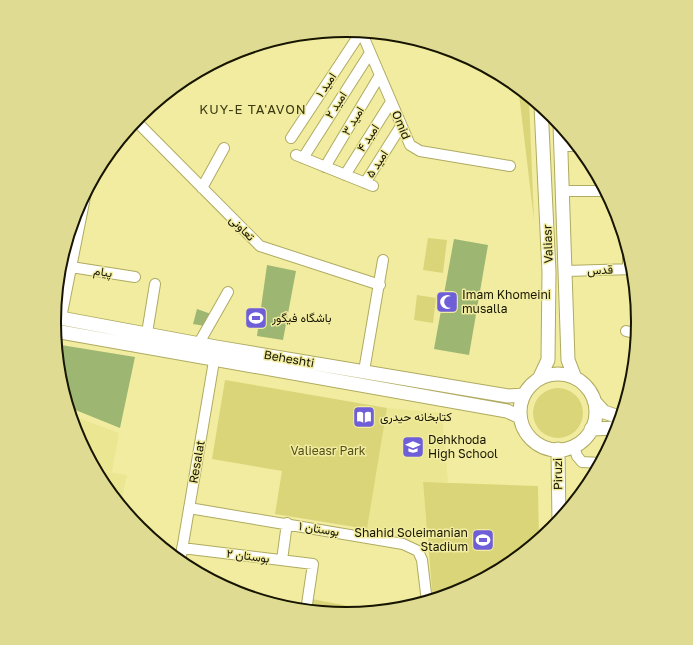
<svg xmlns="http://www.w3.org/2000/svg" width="693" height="645" font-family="'Golos Text',Vazirmatn,sans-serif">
  <rect width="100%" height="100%" fill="#f1eca0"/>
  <path fill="#ebe691" d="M387 408 442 413 448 482 423 483 428 539 367 529Z
    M70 415 119 433 112 472 95 469 76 434Z
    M95 470 127 475 120 506 103 485Z"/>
  <path fill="#dbd579" d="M518 86 528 95 529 100 534 220Z
    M428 238 447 240 443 273 423 270Z
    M417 295 436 298 433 323 414 320Z
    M225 380 387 408 367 529 275 514 282 471 212 459Z
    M533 413a25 25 0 1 1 50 0a25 25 0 1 1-50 0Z
    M423 482 538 486 539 541 509 566 458 593 433 601Z
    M312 599 380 612 346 615 310 611Z"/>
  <path fill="#9db672" d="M454 239 488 245 469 355 434 349Z
    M267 265 296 271 283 340 257 336Z
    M197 309 211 314 205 326 193 324Z
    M61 345 135 357 120 428 68 407 60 379 57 355Z"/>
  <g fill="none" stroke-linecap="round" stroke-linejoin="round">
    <g stroke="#afab60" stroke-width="12">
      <path id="minor" d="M361 31 410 145 420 151 510 166
        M136 121 260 246 380 285
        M291 138 361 32
        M561 146H578
        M296 155 373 186
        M303 158 370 53
        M325 167 380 75
        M345 175 391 102
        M365 183 401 126
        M202 188 224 148
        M564 191H606
        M628 247V269
        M71 267 135 277
        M566 271 634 269
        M61 318 86 192
        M626 331 638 334
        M147 333 155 284
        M199 343 228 292
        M364 371 383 260
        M574 446 577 456 582 462 601 463
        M189 508 403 544 418 551 422 560 427 602
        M182 548 313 564 306 611
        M282 560 287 523
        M180 562 214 361"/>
    </g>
    <g stroke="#afab60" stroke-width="15">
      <path id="major" d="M560 124 568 360 575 378
        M55 317 216 347 508 396 524 395
        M55 331 507 411 520 417
        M520 412a38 38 0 1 1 76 0a38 38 0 1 1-76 0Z
        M539 379 548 360 549 272 541 106
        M594 401 604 412 622 418
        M591 429 619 428
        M558 449 559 523"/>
    </g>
    <use href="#minor" stroke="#fff" stroke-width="10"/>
    <use href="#major" stroke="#fff" stroke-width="13"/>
  </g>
  <defs>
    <g id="mosque-square" transform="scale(1.15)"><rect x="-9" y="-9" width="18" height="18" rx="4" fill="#6e5ed8" stroke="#f1eca0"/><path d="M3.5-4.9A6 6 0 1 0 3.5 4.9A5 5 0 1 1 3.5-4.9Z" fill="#fff"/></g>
    <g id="stadium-square" transform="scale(1.15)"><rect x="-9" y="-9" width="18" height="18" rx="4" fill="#6e5ed8" stroke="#f1eca0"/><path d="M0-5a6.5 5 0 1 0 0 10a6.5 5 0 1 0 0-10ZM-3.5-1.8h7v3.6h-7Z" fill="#fff"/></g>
    <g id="library-square" transform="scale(1.15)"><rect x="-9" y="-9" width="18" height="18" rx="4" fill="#6e5ed8" stroke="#f1eca0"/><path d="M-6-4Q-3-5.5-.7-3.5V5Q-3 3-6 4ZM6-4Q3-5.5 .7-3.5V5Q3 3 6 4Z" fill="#fff"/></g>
    <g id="school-square" transform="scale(1.15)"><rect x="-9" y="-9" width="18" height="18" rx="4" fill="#6e5ed8" stroke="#f1eca0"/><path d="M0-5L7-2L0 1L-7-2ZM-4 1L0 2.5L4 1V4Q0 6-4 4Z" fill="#fff"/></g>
  </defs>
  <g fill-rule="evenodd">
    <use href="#mosque-square" x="447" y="302"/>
    <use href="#stadium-square" x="256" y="318"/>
    <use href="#library-square" x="364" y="417"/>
    <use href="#school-square" x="413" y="447"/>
    <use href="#stadium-square" x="483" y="540"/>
  </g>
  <g text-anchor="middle" stroke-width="3" stroke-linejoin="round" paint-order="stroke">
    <g font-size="12" fill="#171500" stroke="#f1eca0">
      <text transform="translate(326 85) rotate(-56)" y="4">امید ۱</text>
      <text transform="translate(336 105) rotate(-57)" y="4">امید ۲</text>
      <text transform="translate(353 121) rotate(-59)" y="4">امید ۳</text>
      <text transform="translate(401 125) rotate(67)" y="4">Omid</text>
      <text transform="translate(368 138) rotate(-57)" y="4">امید ۴</text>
      <text transform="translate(377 164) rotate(-57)" y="4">امید ۵</text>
      <text transform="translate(242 228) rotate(45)" y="4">تعاونی</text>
      <text transform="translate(548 244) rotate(-92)" y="4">Valiasr</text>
      <text transform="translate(600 270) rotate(-2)" y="4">قدس</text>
      <text transform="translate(103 272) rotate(9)" y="4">پیام</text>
      <text transform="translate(289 359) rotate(10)" y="4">Beheshti</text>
      <text transform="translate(197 462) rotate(-80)" y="4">Resalat</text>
      <text transform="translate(558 474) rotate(-91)" y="4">Piruzi</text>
      <text transform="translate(319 529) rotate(9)" y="4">بوستان ۱</text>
      <text transform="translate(248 556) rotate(7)" y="4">بوستان ۲</text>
    </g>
    <g font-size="12" fill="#171500" stroke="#f1eca0" text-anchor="start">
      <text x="462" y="299">Imam Khomeini<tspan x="462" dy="14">musalla</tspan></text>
      <text x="272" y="322">باشگاه فیگور</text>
      <text x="380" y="421">کتابخانه حیدری</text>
      <text x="428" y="444">Dehkhoda<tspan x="428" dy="14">High School</tspan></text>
      <text x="468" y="537" text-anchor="end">Shahid Soleimanian<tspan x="468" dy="14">Stadium</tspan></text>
    </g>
    <g font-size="12" fill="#545018" stroke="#f1eca0">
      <text x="328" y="455">Valieasr Park</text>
    </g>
    <g font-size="13" letter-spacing="1" fill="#3d3a12" stroke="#f1eca0">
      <text x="253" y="114">KUY-E TA'AVON</text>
    </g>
  </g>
  <path d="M0 0H693V645H0ZM61 322a285 285 0 1 1 570 0a285 285 0 1 1-570 0Z" fill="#e0db93" fill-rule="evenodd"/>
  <path fill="none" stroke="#171500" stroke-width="2" d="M61 322a285 285 0 1 1 570 0a285 285 0 1 1-570 0Z"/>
</svg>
